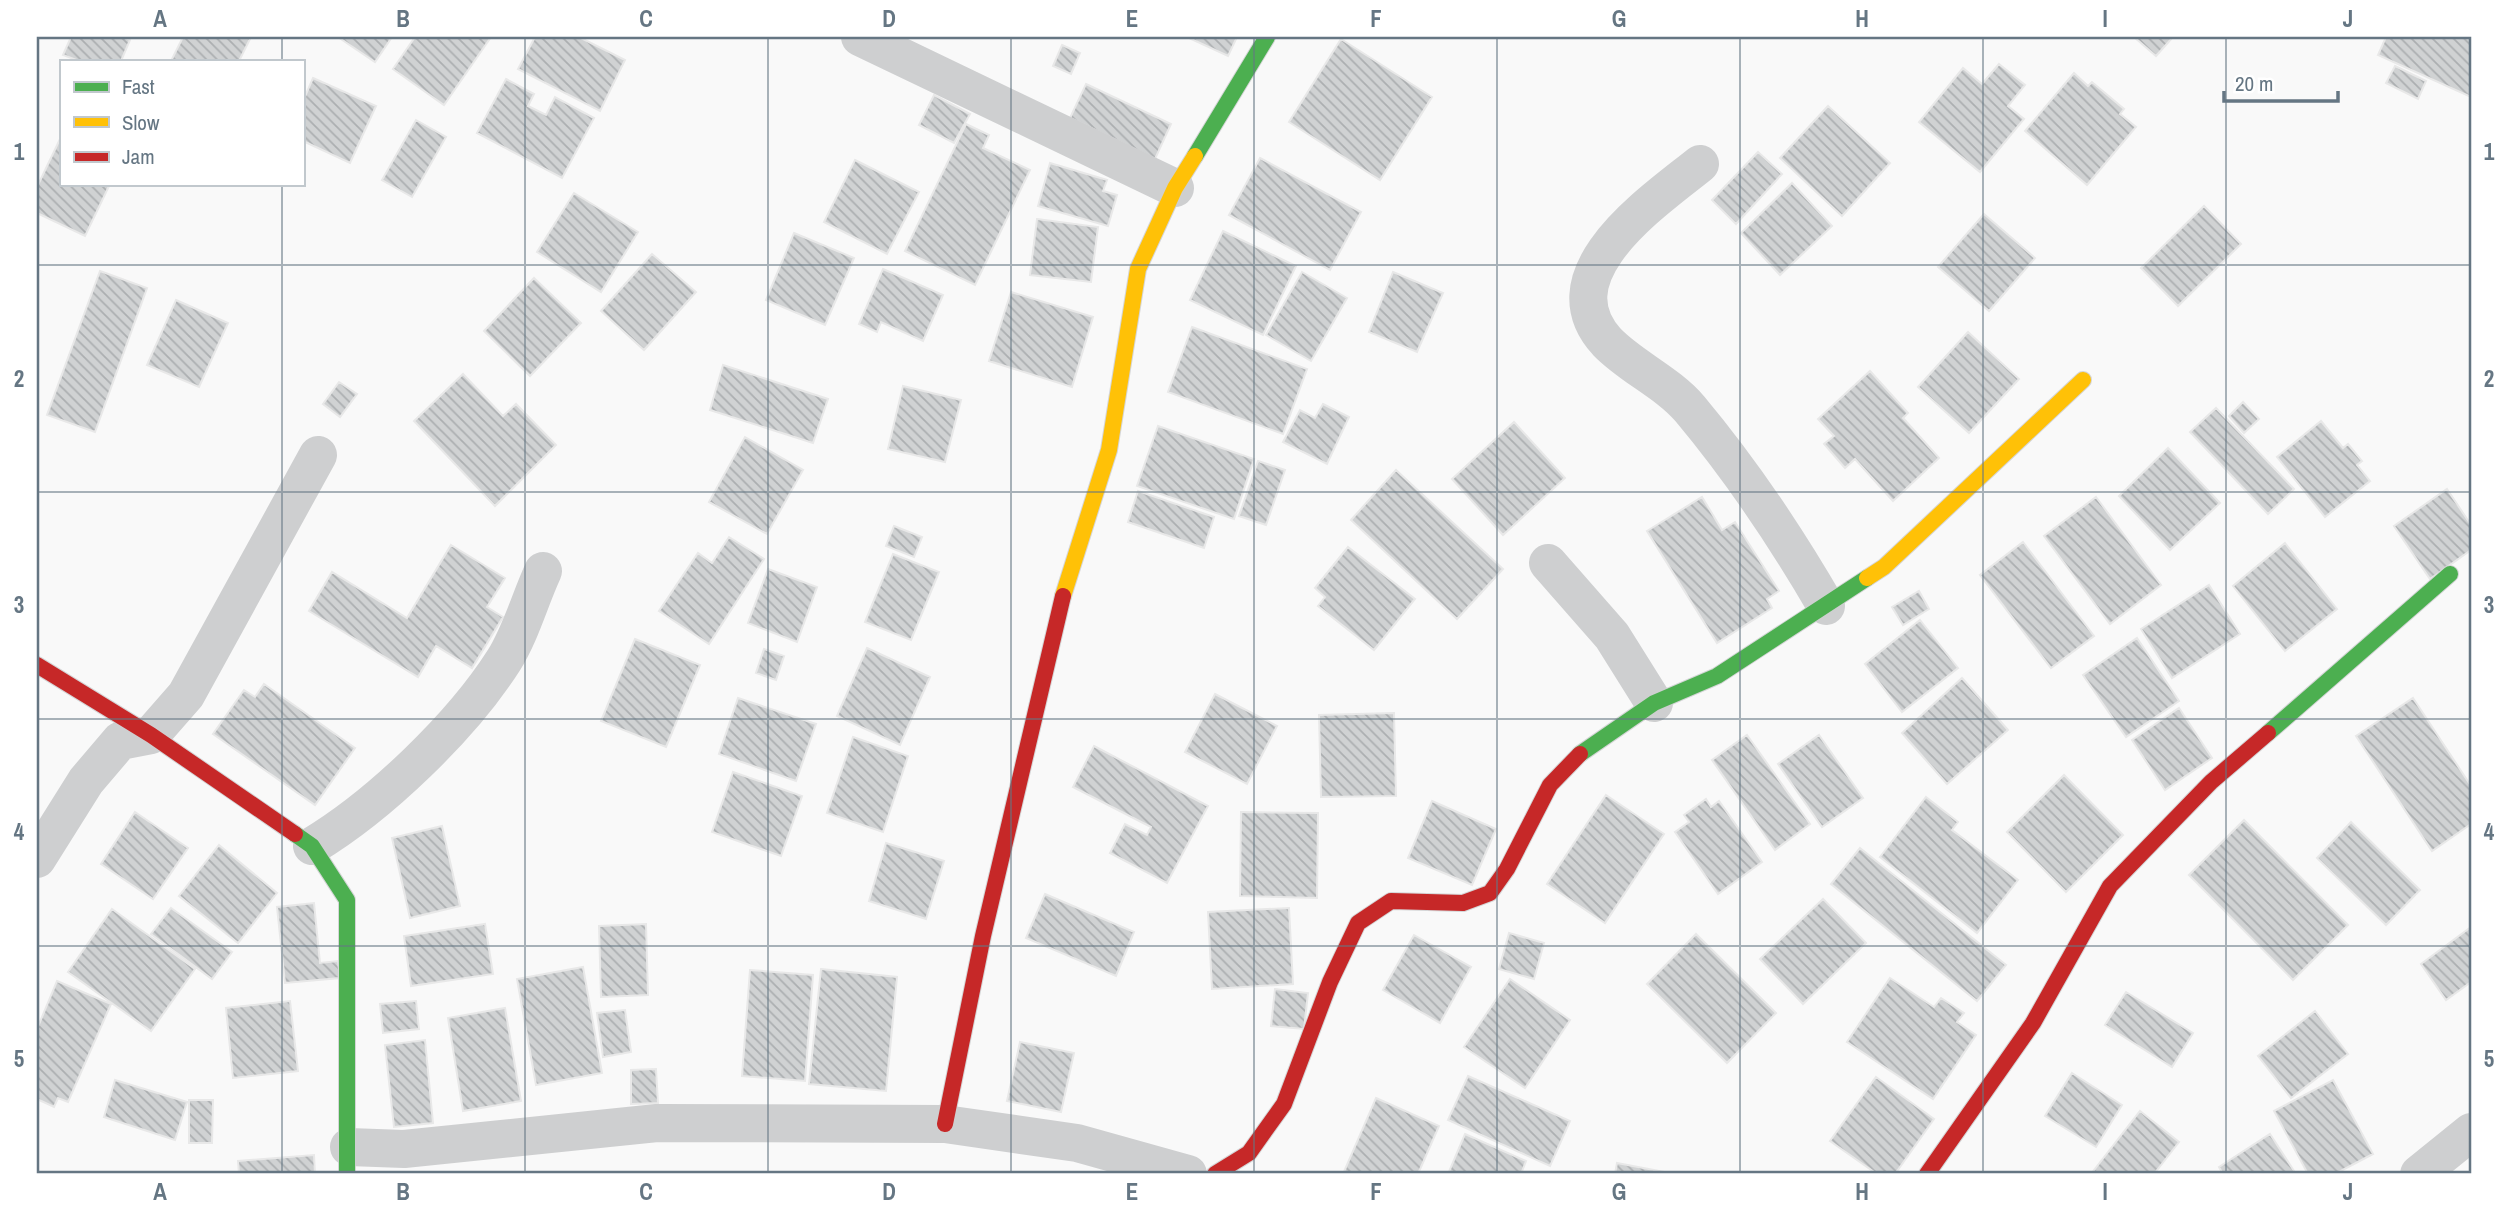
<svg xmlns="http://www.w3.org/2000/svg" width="2508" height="1211" font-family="'Archivo Narrow',sans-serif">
  <defs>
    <pattern id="building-back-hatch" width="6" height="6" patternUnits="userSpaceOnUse" patternTransform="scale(1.75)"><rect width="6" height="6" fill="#d0d2d3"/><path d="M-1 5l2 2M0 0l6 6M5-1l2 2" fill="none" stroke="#acafb1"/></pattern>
  </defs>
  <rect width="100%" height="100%" fill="#f9f9f9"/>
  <path fill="url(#building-back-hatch)" stroke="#e8e8e8" stroke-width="2" d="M71 37H123L130 40 121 61H79L63 55Z
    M183 37H251L239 61H171Z
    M338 37H392L375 62Z
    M415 37H491L444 105 393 69Z
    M535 37H579L625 60 600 111 518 69Z
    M1187 37H1237L1228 56Z
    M2134 37H2173L2156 56Z
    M2386 37H2471V97L2378 55Z
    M1341 39 1432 97 1380 180 1289 122Z
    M1062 45 1080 53 1071 74 1053 66Z
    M1999 64 2025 85 2008 106 2024 119 1980 172 1919 122 1963 68 1982 84Z
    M2395 66 2426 81 2418 99 2386 83Z
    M2074 73 2088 86 2092 82 2124 109 2120 114 2136 127 2087 185 2025 131Z
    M313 78 376 106 350 163 303 141V101Z
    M506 79 534 94 528 106 546 115 555 97 594 118 562 178 477 133Z
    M1086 84 1171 124 1155 159 1070 118Z
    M934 95 970 114 954 143 919 125Z
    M1828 106 1890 163 1842 216 1780 158Z
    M416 120 446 137 412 197 382 180Z
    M966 124 989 135 983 148 1030 170 975 285 905 251Z
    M61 137V184H110L85 236 37 213V187Z
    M1758 152 1782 174 1736 224 1712 200Z
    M1260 158 1361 212 1330 270 1229 215Z
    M855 160 919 192 887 254 824 222Z
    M1050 163 1107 180 1103 191 1117 195 1108 226 1038 206Z
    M1792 183 1832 226 1780 275 1741 233Z
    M574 193 638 232 601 292 537 252Z
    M2204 206 2241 244 2178 306 2141 268Z
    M1984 214 2035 258 1989 311 1938 267Z
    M1037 219 1098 227 1091 282 1030 275Z
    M1223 231 1296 266 1263 335 1190 300Z
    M794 233 854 258 825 325 766 300Z
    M652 254 696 292 644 350 601 311Z
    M883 269 943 295 923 341 881 322 877 332 859 324Z
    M100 271 147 288 95 432 47 415Z
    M1302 272 1347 298 1311 361 1266 335Z
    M1393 272 1443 293 1417 352 1369 332Z
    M534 278 581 323 530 376 484 331Z
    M1011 292 1093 317 1072 387 989 361Z
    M176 300 228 323 199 387 147 365Z
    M1192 327 1307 369 1283 434 1168 392Z
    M1968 332 2019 379 1969 433 1918 387Z
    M723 365 828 399 813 443 710 410Z
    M1870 371 1908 413 1903 418 1939 458 1893 501 1855 459 1845 468 1824 444 1834 436 1818 419Z
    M463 374 503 416 516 404 556 445 495 506 414 421Z
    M339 382 357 394 340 417 323 404Z
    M903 386 961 400 945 462 888 449Z
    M2243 402 2259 419 2244 433 2229 416Z
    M1323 404 1349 417 1327 464 1283 442 1300 410 1315 418Z
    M2216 408 2294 489 2268 514 2190 432Z
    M2321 421 2343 448 2348 444 2362 461 2357 465 2370 481 2325 517 2277 457Z
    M1514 422 1565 478 1503 535 1452 479Z
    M1158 426 1254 459 1234 519 1137 486Z
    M745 437 803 470 767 534 709 502Z
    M2168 448 2220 503 2170 550 2119 496Z
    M1258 461 1285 470 1266 525 1239 516Z
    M1396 470 1503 569 1457 619 1351 520Z
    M2447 489 2471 525V550L2430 579 2394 526Z
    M1138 491 1214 517 1204 548 1128 522Z
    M1702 497 1722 530 1735 522 1779 591 1767 599 1772 608 1717 643 1647 531Z
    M2096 497 2161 585 2110 624 2044 536Z
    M894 526 922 537 914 557 886 546Z
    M729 537 764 559 709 644 659 611 698 553 712 563Z
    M2023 542 2094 636 2051 668 1980 575Z
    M2285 543 2337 609 2285 651 2233 586Z
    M451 545 505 578 487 607 503 617 472 668 436 646 418 677 309 611 332 572 407 618Z
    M1348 547 1415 599 1374 650 1318 606 1325 597 1315 588Z
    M893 554 939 572 911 640 865 622Z
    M768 569 817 587 797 642 748 623Z
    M2209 585 2240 634 2172 678 2141 629Z
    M1919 591 1929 609 1903 625 1892 607Z
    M1920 620 1958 668 1902 712 1865 664Z
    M2137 638 2179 701 2126 737 2083 675Z
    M635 639 700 665 666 747 601 721Z
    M867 648 930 677 900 745 837 716Z
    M764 649 784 656 776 680 756 673Z
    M1962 678 2008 730 1947 784 1902 733Z
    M264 684 355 748 315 805 213 734 244 690 255 697Z
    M1215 694 1277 726 1247 784 1185 752Z
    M738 698 816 724 796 781 719 754Z
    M2413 698 2471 786V824L2432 851 2356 736Z
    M2179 708 2212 758 2165 790 2132 740Z
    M1394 713 1396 796 1321 797 1319 715Z
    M1747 735 1810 824 1775 850 1712 760Z
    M1819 735 1863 798 1822 827 1778 764Z
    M853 737 908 756 883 832 827 813Z
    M1094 746 1208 806 1167 883 1110 853 1125 824 1147 835 1151 827 1073 787Z
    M733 772 802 796 781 856 712 832Z
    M2064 775 2123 835 2066 892 2007 832Z
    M1606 795 1664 834 1605 923 1547 884Z
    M1926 797 1958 822 1952 830 2018 880 1977 933 1880 857Z
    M1706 799 1711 807 1719 801 1762 862 1718 894 1675 832 1689 822 1684 815Z
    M1432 801 1496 829 1472 885 1408 858Z
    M135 812 188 848 153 899 101 864Z
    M1241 812 1318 813 1317 898 1240 896Z
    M2244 820 2348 925 2293 980 2189 875Z
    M2351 822 2420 890 2386 925 2317 858Z
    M442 826 460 906 410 918 392 838Z
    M886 843 944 861 926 919 869 901Z
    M219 845 277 893 238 943 179 896Z
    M1860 848 2006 965 1977 1001 1831 884Z
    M1045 894 1134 932 1116 976 1026 938Z
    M1823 899 1866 943 1803 1004 1760 959Z
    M314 903 320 963 338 961 340 978 285 983 277 907Z
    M171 908 232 952 212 979 151 934Z
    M1289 908 1293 984 1212 989 1208 912Z
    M112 909 195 969 151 1031 68 972Z
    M485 924 493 974 411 986 404 936Z
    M646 924 648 995 601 997 599 926Z
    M2471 927V982L2446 1000 2421 964Z
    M1509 933 1544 943 1534 979 1499 969Z
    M1696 934 1776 1013 1727 1063 1647 984Z
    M1414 935 1471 967 1440 1023 1383 990Z
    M583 967 602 1073 536 1085 517 979Z
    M821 969 897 977 886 1091 809 1084Z
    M750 970 813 975 805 1081 742 1076Z
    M1890 978 1934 1007 1941 998 1964 1013 1957 1022 1976 1035 1933 1099 1847 1042Z
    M1510 979 1570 1020 1525 1088 1464 1047Z
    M57 981 111 1004 68 1102 58 1098 54 1107 37 1099V1029Z
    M1275 989 1308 993 1304 1029 1271 1026Z
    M2126 992 2193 1033 2172 1067 2105 1025Z
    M290 1001 298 1071 233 1078 226 1008Z
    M416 1001 419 1029 383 1033 380 1004Z
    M505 1008 521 1101 463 1111 448 1018Z
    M625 1010 631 1052 603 1057 597 1013Z
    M2315 1011 2348 1054 2291 1098 2258 1056Z
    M425 1040 433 1123 394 1127 385 1045Z
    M1020 1042 1074 1053 1061 1112 1007 1101Z
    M656 1069 658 1103 631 1104V1070Z
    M2072 1073 2122 1105 2096 1147 2045 1116Z
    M1468 1076 1570 1121 1550 1166 1448 1120Z
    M1876 1077 1934 1119 1895 1174H1877L1830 1141Z
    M115 1080 187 1102 175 1140 104 1117Z
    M2333 1080 2373 1154 2335 1174H2308L2274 1111Z
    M1376 1098 1439 1126 1418 1174H1343Z
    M189 1100H213L212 1143H189Z
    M2140 1111 2179 1142 2154 1174H2091Z
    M1465 1134 1526 1161 1521 1174H1448Z
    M2270 1134 2296 1174H2223L2219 1167Z
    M314 1155 315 1174H239L238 1161Z
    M1617 1163 1675 1174H1615Z"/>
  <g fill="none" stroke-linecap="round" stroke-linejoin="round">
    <g stroke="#d5d6d7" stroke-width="18">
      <path id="fast" d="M1195 156 1267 37
        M2268 733 2450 574
        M1580 754 1654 703 1717 676 1867 578
        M295 834 312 846 347 900V1174"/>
    </g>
    <g stroke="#d5d6d7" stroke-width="18">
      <path id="slow" d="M1867 578 1884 567 2083 380
        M1063 596 1109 450 1138 269 1175 188 1195 156"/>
    </g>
    <g stroke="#d5d6d7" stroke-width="18">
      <path id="jam" d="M37 665 151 735 295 834
        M945 1124 983 936 1063 596
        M1215 1174 1249 1153 1284 1104 1330 982 1358 923 1391 901 1463 903 1490 893 1507 869 1550 785 1580 754
        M1927 1174 2033 1023 2110 886 2211 782 2268 733"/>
    </g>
    <path stroke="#cecfd0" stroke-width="38" d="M860 37 1175 188
      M1700 164C1653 202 1545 274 1607 342 1631 367 1667 382 1690 409 1741 470 1786 537 1826 606
      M1548 563 1612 636 1654 703
      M312 846C380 805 462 726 504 660 521 633 530 599 543 571
      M37 859 86 781 120 741 151 735 186 695 318 455
      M349 1147 404 1149 657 1123 945 1124 1077 1143 1188 1174
      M2419 1174 2471 1132"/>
    <use href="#fast" stroke="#4caf50" stroke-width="16"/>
    <use href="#slow" stroke="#ffc107" stroke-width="16"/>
    <use href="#jam" stroke="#c62828" stroke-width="16"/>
  </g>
  <path fill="none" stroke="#657683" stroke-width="2" stroke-opacity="0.55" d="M282 37V61M525 37V1174M768 37V1174M1011 37V1174M1254 37V1174M1497 37V1174M1740 37V1174M1983 37V1174M2226 37V1174M282 184V1174M37 265H2471M37 492H2471M37 719H2471M37 946H2471"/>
  <rect width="2508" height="1211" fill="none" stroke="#ffffff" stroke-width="77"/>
  <rect x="60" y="60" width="245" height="126" fill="#ffffff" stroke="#c1c8cd" stroke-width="2"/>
  <rect x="74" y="82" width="35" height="10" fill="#4caf50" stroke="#c1c8cd" stroke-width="2"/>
  <text x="122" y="94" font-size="21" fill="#657683">Fast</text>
  <rect x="74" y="117" width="35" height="10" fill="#ffc107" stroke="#c1c8cd" stroke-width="2"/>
  <text x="122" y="130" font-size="21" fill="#657683">Slow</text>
  <rect x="74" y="152" width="35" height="10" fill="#c62828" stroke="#c1c8cd" stroke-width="2"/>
  <text x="122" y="164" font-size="21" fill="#657683">Jam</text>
  <path d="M2224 91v10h114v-10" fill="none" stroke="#657683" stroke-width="3.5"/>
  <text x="2235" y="91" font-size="21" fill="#657683" stroke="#ffffff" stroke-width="5" paint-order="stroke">20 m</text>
  <rect x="38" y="38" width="2432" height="1134" fill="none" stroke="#657683" stroke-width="2.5"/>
  <g font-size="23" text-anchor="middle" font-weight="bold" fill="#657683">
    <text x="160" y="27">A</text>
    <text x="403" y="27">B</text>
    <text x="646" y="27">C</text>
    <text x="889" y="27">D</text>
    <text x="1132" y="27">E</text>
    <text x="1376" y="27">F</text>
    <text x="1619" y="27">G</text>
    <text x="1862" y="27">H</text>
    <text x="2105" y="27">I</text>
    <text x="2348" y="27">J</text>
    <text x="19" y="160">1</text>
    <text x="2489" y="160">1</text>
    <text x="19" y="387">2</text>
    <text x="2489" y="387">2</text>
    <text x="19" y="613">3</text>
    <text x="2489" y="613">3</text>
    <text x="19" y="840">4</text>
    <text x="2489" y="840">4</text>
    <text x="19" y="1067">5</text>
    <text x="2489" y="1067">5</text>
    <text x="160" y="1200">A</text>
    <text x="403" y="1200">B</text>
    <text x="646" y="1200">C</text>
    <text x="889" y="1200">D</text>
    <text x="1132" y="1200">E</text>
    <text x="1376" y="1200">F</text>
    <text x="1619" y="1200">G</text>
    <text x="1862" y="1200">H</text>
    <text x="2105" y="1200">I</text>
    <text x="2348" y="1200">J</text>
  </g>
</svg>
